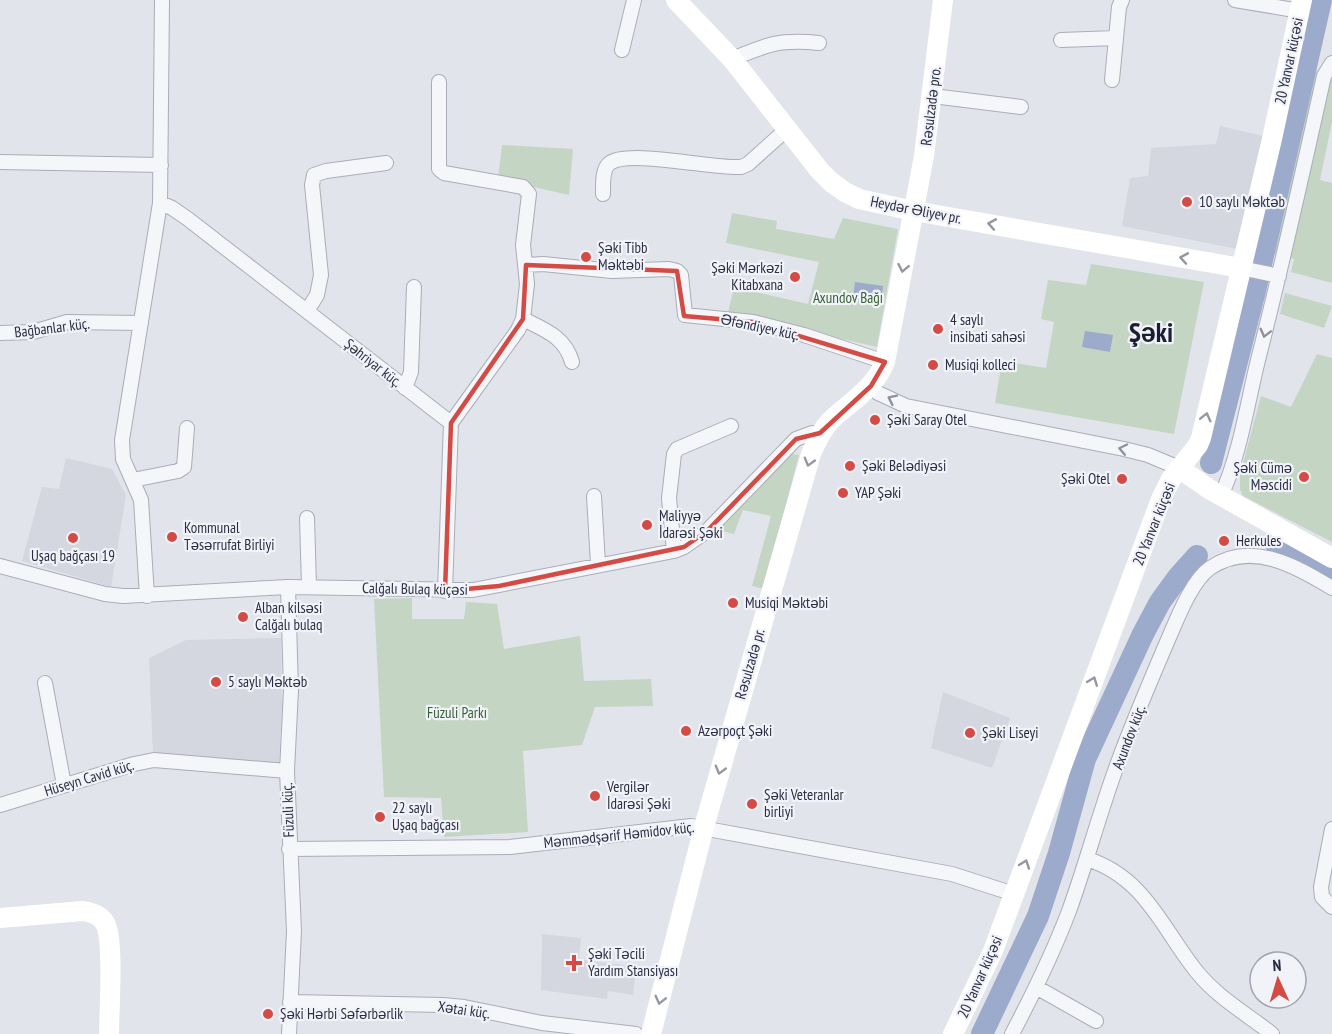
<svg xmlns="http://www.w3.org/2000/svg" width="1332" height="1034" font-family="'PT Sans Narrow',sans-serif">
  <rect width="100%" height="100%" fill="#e2e4eb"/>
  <path fill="#d4d6e0" d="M1220 126 1263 136 1237 249 1122 226 1130 178 1148 176 1151 148 1216 144Z
    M66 458 112 469 126 495 111 587 22 561 42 487 59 489Z
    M281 638 282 705 279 764 153 755 149 658 186 640Z
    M943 692 1010 718 992 768 931 748Z
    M542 934 581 938 579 959 636 967 633 995 608 991 607 999 541 990Z"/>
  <path fill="#c4d5c3" d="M1310 69 1332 75V122L1320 180 1332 183V283L1291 272 1294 259 1267 252Z
    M502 145 573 149 569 195 498 179Z
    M732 213 777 221 776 229 834 239 843 218 898 229 877 347 728 313 734 287 808 304 819 262 726 243Z
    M1091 264 1204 282 1174 434 995 403 1002 361 1046 368 1054 322 1041 319 1048 280 1086 285Z
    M1285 293 1332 306 1324 328 1280 314Z
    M1317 354 1332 358V542L1243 496 1240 489V475L1261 396 1291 407Z
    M792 454 799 455 764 589 752 586 771 516 743 510 734 534 718 530Z
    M412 598V619H464L466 602 497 604 504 649 580 636 584 681 651 679 653 706 595 707 582 745 523 751 528 832 444 837 441 798 384 797 374 599Z"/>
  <path fill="#9caacc" d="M855 282 883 286 881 303 853 299Z
    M1085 331 1113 335 1110 352 1082 347Z"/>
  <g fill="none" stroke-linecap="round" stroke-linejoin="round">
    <path stroke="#9caacc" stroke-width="22" d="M1211 463 1255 291 1321 0
      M1276 544 1315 559 1332 569
      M982 1034 1038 916 1059 853 1085 759 1143 634 1160 602 1179 576 1197 556"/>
    <g stroke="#aaadb9" stroke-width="16">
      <path id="street" d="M1235 0 1300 11
        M1061 40 1116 38
        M622 50 634 0
        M732 59C768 44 780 39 819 43
        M1112 80 1119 7 1122 0
        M439 82V169L444 173 523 187 529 194 523 245 527 284 523 319 518 330 451 423
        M933 96 1021 107
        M0 162 161 165
        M603 194C603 185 602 168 610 163 628 149 714 169 741 167L748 164 787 129
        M160 203 172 208 188 219 451 423 445 591
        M526 265 543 264 612 271 669 269 677 271 681 275 685 315 753 322 804 335 885 362
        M1241 268 1279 276
        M307 311 317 295 321 275 312 185 314 175 326 171 386 163
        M523 319C545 330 565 337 572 362
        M0 333 33 332 67 322 141 323
        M871 386 878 393 906 406 1124 449 1148 455 1179 468
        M405 388 411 372 414 287
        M133 480 178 471 184 467 187 428
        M594 496 598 564
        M1221 496C1240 454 1247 405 1258 360 1282 266 1303 171 1324 76L1332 63
        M307 518 309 587
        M674 551 669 498 674 454 677 449 731 426
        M0 566 105 594 123 596 288 587 473 590 674 551 684 547 707 531 796 439 812 433H820
        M288 587 291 690 287 771 294 931 289 1034
        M147 596 141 500 123 459 122 440 160 203 162 0
        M45 683 64 785
        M0 805 134 764 154 760 287 771
        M1332 829 1321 887 1322 897 1332 907
        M289 849 510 847 691 826 952 874 1014 894
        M1087 859C1145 877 1163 930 1197 972 1218 998 1247 1014 1272 1034
        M1036 987 1096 1021
        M290 1002 443 1005 464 1007 542 1023 636 1034
        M1012 1034C1033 994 1053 953 1069 911 1086 864 1099 815 1116 768 1131 726 1149 684 1167 642 1176 622 1191 581 1210 568 1251 540 1296 566 1332 588"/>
    </g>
    <use href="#street" stroke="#f5f6f9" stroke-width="14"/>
    <path stroke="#fff" stroke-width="20" d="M676 0 732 59 820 171 831 182 845 192 859 199 914 211 1241 268
      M1179 468 1209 489 1332 558
      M0 918 83 911C93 913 101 915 106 925 114 945 109 1010 109 1034
      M651 1034 704 827 811 454C816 442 821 431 830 421 850 402 874 389 885 362L924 156 943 0
      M953 1034 993 951 1161 499 1171 479 1198 445 1201 438 1272 139 1302 0"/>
  </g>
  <defs><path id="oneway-chevron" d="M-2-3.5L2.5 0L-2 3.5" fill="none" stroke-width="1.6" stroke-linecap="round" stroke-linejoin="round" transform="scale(1.5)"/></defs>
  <g stroke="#9496a2">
    <use href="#oneway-chevron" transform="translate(992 224) rotate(-170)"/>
    <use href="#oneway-chevron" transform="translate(1184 258) rotate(-170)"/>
    <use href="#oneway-chevron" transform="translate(903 268) rotate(101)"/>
    <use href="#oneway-chevron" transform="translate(1206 417) rotate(-76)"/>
    <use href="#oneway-chevron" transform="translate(809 462) rotate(106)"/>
    <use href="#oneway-chevron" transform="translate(1093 681) rotate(-69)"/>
    <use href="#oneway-chevron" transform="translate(720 770) rotate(106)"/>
    <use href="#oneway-chevron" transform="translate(1025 864) rotate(-70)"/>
    <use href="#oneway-chevron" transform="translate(660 1000) rotate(104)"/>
  </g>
  <g stroke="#8f929e">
    <use href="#oneway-chevron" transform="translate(1265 333) rotate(104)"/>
    <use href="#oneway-chevron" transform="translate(892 399) rotate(-154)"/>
    <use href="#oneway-chevron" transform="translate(1123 449) rotate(-168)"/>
  </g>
  <path fill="none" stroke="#d34b44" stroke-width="4.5" stroke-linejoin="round" d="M526 265 677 271 684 316 753 322 885 362 871 386 820 433 796 439 707 531 684 547 499 586 445 591 451 423 523 319Z"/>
  <g fill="#d34b44" stroke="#f2f3f8" stroke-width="2">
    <circle cx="1187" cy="202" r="6"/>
    <circle cx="586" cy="257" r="6"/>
    <circle cx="795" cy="277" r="6"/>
    <circle cx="938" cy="329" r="6"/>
    <circle cx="933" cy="365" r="6"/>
    <circle cx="875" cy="420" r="6"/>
    <circle cx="850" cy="466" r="6"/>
    <circle cx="1304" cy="477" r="6"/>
    <circle cx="1122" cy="479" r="6"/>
    <circle cx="843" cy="493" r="6"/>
    <circle cx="647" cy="525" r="6"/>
    <circle cx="172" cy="537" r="6"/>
    <circle cx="73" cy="538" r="6"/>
    <circle cx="1224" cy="541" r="6"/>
    <circle cx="733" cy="603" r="6"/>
    <circle cx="243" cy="617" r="6"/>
    <circle cx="216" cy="682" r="6"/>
    <circle cx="686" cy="731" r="6"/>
    <circle cx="970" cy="733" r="6"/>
    <circle cx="595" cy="796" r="6"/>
    <circle cx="752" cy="804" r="6"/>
    <circle cx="380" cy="817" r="6"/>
    <path d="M571 954h6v6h6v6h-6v6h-6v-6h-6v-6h6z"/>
    <circle cx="268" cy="1014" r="6"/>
  </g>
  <g text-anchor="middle" stroke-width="4.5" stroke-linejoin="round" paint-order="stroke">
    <g font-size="15" fill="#292e44" stroke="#f2f3f8">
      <text transform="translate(1289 61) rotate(-78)" y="5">20 Yanvar küçəsi</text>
      <text transform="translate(931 106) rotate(-83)" y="5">Rəsulzadə pro.</text>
      <text transform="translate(916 210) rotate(11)" y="5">Heydər Əliyev pr.</text>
      <text transform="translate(760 327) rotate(12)" y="5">Əfəndiyev küç.</text>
      <text transform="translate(52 328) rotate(-7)" y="5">Bağbanlar küç.</text>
      <text transform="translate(373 363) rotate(38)" y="5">Şəhriyar küç.</text>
      <text transform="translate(1154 524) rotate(-68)" y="5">20 Yanvar küçəsi</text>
      <text transform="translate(415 589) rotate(1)" y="5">Calğalı Bulaq küçəsi</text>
      <text transform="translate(750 664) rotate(-74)" y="5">Rəsulzadə pr.</text>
      <text transform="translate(1129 737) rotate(-69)" y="5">Axundov küç.</text>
      <text transform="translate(89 778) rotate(-17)" y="5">Hüseyn Cavid küç.</text>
      <text transform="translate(288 810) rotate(-92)" y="5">Füzuli küç.</text>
      <text transform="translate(619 835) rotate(-6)" y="5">Məmmədşərif Həmidov küç.</text>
      <text transform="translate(980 977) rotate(-66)" y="5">20 Yanvar küçəsi</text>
      <text transform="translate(464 1010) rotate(8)" y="5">Xətai küç.</text>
    </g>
    <g font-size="15" fill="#292e44" stroke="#f2f3f8" text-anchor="start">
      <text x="1199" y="207">10 saylı Məktəb</text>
      <text x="598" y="253">Şəki Tibb<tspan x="598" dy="17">Məktəbi</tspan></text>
      <text x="783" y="273" text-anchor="end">Şəki Mərkəzi<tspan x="783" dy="17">Kitabxana</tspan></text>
      <text x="950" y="325">4 saylı<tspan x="950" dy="17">insibati sahəsi</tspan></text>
      <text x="945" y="370">Musiqi kolleci</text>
      <text x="887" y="425">Şəki Saray Otel</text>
      <text x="862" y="471">Şəki Belədiyəsi</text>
      <text x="1292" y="473" text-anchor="end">Şəki Cümə<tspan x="1292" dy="17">Məscidi</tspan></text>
      <text x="1110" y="484" text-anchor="end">Şəki Otel</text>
      <text x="855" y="498">YAP Şəki</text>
      <text x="659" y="521">Maliyyə<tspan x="659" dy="17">İdarəsi Şəki</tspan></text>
      <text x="184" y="533">Kommunal<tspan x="184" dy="17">Təsərrufat Birliyi</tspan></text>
      <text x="1236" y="546">Herkules</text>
      <text x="73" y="561" text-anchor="middle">Uşaq bağçası 19</text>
      <text x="745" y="608">Musiqi Məktəbi</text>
      <text x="255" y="613">Alban kilsəsi<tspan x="255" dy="17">Calğalı bulaq</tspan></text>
      <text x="228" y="687">5 saylı Məktəb</text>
      <text x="698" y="736">Azərpoçt Şəki</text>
      <text x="982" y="738">Şəki Liseyi</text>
      <text x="607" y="792">Vergilər<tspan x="607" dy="17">İdarəsi Şəki</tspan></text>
      <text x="764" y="800">Şəki Veteranlar<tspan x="764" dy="17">birliyi</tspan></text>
      <text x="392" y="813">22 saylı<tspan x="392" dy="17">Uşaq bağçası</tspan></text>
      <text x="588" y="959">Şəki Təcili<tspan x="588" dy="17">Yardım Stansiyası</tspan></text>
      <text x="280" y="1019">Şəki Hərbi Səfərbərlik</text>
    </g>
    <g font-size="15" fill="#366037" stroke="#f2f3f8">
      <text x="848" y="303">Axundov Bağı</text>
      <text x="457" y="718">Füzuli Parkı</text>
    </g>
    <g font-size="27" font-weight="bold" fill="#1b1f34" stroke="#f2f3f8">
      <text x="1151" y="342">Şəki</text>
    </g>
  </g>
  <g transform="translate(1278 980) rotate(356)"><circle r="28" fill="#f2f3f8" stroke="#a2a4b0" stroke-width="1.5"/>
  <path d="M0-4.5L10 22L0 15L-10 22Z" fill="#d34b44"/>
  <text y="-9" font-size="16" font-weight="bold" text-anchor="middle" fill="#292e44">N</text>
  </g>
</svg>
